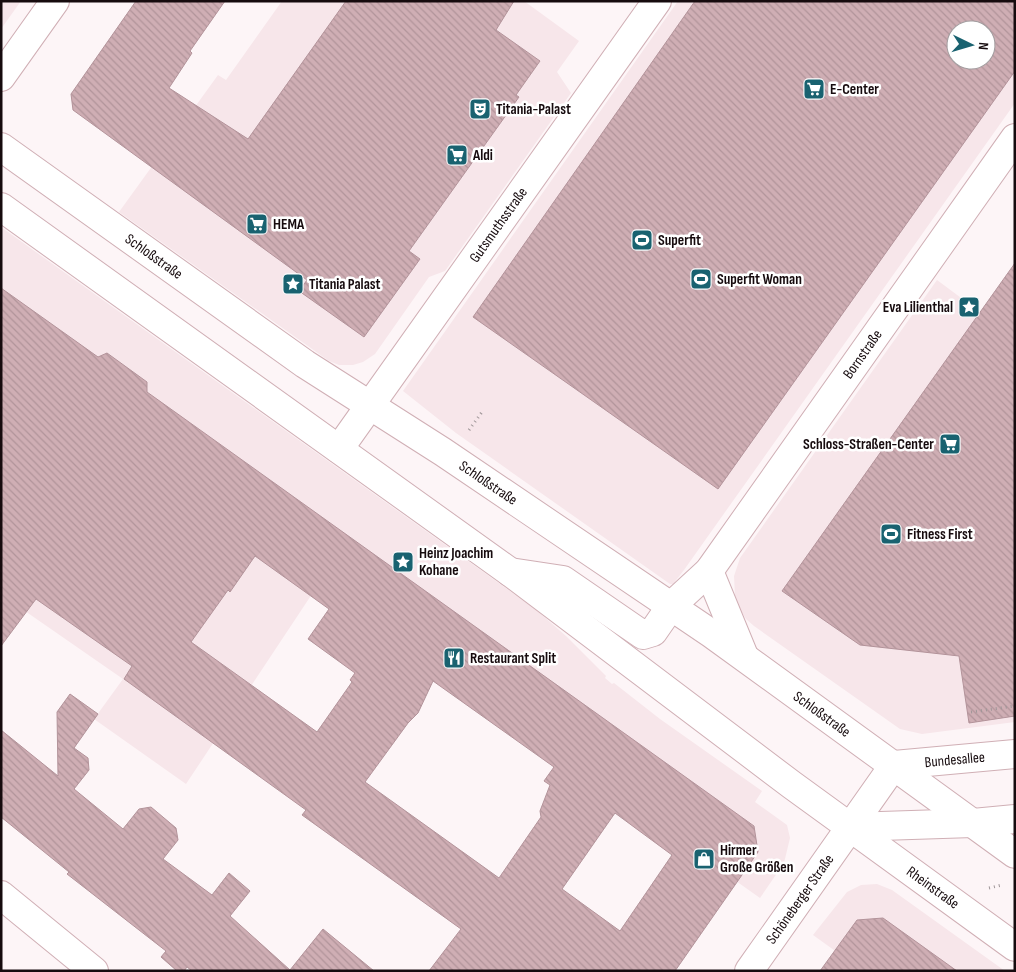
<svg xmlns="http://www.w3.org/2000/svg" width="1016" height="972" font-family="'Sofia Sans Condensed',sans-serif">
  <defs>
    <pattern id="building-back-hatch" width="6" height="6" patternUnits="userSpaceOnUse" patternTransform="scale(1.25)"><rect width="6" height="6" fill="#cfaeb4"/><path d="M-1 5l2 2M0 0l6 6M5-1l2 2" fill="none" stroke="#b1949a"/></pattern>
  </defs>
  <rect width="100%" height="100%" fill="#fdf5f7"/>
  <path fill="#f7e6ea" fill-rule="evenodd" d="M1 1H21L1 29Z
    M282 1H524L579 41 557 72 571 93 445 271 429 277 375 354 363 362 353 365H339L329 361 119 212 218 75 226 80Z
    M678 1H1015V103L684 570 673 584H670L456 433 403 391ZM956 30H986V60H956Z
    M1 227 535 609 566 636 606 676 605 678 612 684 614 683 660 719 762 791 755 802 787 825 790 838 784 863 760 898 318 585 186 784 94 719 123 679 12 602 1 598Z
    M937 280 1015 338V722L922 734 900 729 754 626 746 619 738 606 735 596 734 576 740 558Z
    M877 884 892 890 1005 971H863L813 935 847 892 861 885Z"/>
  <path fill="url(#building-back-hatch)" stroke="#b3939a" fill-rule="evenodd" d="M136 1H225L190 51 192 53 169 88 248 139 346 1H514L496 30 540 61 516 95 519 97 409 251 420 259 364 337 299 291 307 280 73 110 71 94Z
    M695 1H1015V71L718 489 473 317ZM956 30H986V60H956Z
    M1015 263V716L969 723 959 656 860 645 782 591Z
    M1 288 98 357 107 353 147 382V392L754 826 758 852 675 971H429L461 929 302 815 306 810 124 679 132 666 36 599 1 646ZM255 556 329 609 308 639 355 673 350 680 352 682 317 732 191 642 228 590 230 592ZM433 681 554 767 544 781 550 785 540 811 541 817 499 878 365 782 408 723 418 713ZM615 813 672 855 620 931 562 889Z
    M70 694 98 714 74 748 88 758 89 770 74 789 123 829 139 809 151 807 176 828 178 840 163 859 212 895 229 873 250 891 230 916 290 970 323 929 374 971H192L187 967 184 971H177L161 957 166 951 67 874 69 872 1 817V730L58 776 57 712Z
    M883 918 957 971H820L857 920Z"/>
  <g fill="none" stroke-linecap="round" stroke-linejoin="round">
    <g stroke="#d0afb5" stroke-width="30">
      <g id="minor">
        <path d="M1 77 55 1"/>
        <path id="s1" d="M339 449 657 1"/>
        <path d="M709 571 744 656"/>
        <path id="s2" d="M510 572 563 580 643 635 653 632 671 606 709 571 1015 138"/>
        <path d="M1 895 94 971"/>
      </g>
    </g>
    <g stroke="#d0afb5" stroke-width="30">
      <g id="tertiary">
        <path id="s3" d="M1 147 305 364 443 452 712 634 1015 854"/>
        <path id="s4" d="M1 207 510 572 792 785 1015 947"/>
        <path id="s5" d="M894 765 1015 754"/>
        <path d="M850 827 973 823 1015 819"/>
        <path id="s6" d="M749 971 894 765"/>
      </g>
    </g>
    <path stroke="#9f9698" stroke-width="3" stroke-dasharray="1 4" stroke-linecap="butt" d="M469 430 482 412
      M971 712 1015 706
      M989 888 1002 885"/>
    <use href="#minor" stroke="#fff" stroke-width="28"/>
    <use href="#tertiary" stroke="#fff" stroke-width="28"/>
  </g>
  <defs>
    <g id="supermarket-square" transform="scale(1.125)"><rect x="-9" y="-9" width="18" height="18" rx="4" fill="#196270" stroke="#fff"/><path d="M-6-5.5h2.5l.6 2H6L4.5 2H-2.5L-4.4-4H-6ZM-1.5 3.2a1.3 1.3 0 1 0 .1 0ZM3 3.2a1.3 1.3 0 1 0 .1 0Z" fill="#fff"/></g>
    <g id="theatre-square" transform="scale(1.125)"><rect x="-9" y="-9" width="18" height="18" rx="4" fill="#196270" stroke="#fff"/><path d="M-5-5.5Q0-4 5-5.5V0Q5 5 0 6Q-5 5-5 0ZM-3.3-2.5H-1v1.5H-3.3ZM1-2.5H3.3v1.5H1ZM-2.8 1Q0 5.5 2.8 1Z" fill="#fff"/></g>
    <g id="stadium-square" transform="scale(1.125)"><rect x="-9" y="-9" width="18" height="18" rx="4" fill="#196270" stroke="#fff"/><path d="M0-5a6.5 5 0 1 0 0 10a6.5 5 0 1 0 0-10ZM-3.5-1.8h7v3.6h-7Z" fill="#fff"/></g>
    <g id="sight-square" transform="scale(1.125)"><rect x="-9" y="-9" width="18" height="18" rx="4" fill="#196270" stroke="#fff"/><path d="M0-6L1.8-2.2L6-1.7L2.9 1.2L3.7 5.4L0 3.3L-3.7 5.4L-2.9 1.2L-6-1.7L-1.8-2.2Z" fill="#fff"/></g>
    <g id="restaurant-square" transform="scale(1.125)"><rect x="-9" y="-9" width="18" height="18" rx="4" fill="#196270" stroke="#fff"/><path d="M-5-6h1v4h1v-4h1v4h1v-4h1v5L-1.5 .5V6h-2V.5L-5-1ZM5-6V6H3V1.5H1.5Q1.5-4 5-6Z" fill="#fff"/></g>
    <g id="shop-square" transform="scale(1.125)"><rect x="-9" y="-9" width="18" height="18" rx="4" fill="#196270" stroke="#fff"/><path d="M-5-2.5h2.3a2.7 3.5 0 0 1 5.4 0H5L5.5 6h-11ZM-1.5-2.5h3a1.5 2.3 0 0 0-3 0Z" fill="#fff"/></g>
  </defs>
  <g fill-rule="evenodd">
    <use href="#supermarket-square" x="814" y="89"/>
    <use href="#theatre-square" x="480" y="109"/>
    <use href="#supermarket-square" x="457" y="155"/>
    <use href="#supermarket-square" x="257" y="224"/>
    <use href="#stadium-square" x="642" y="240"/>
    <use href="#stadium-square" x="701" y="279"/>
    <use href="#sight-square" x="293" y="284"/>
    <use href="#sight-square" x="969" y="307"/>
    <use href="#supermarket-square" x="950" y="444"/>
    <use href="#stadium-square" x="891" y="534"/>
    <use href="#sight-square" x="403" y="562"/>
    <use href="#restaurant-square" x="454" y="658"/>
    <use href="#shop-square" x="704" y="859"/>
  </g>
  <g text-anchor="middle" stroke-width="5" stroke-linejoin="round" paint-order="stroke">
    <g font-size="15" font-weight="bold" fill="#160b0e" stroke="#fff" text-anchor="start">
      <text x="830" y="94">E-Center</text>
      <text x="496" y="114">Titania-Palast</text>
      <text x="473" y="160">Aldi</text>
      <text x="273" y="229">HEMA</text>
      <text x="658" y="245">Superfit</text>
      <text x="717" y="284">Superfit Woman</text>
      <text x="309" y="289">Titania Palast</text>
      <text x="953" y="312" text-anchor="end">Eva Lilienthal</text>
      <text x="934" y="449" text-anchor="end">Schloss-Straßen-Center</text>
      <text x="907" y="539">Fitness First</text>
      <text x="419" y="558">Heinz Joachim<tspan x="419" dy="17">Kohane</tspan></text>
      <text x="470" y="663">Restaurant Split</text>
      <text x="720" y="855">Hirmer<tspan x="720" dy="17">Große Größen</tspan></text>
    </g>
    <g font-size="15" fill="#160b0e" stroke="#fff">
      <text dy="5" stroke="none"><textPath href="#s1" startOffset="275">Gutsmuthsstraße</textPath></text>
      <text dy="5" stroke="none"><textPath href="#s3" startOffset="188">Schloßstraße</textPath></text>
      <text dy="5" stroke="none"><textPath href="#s2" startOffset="510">Bornstraße</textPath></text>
      <text dy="5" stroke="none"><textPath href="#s3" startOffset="592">Schloßstraße</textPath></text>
      <text dy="5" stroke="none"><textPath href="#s3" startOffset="998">Schloßstraße</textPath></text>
      <text dy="5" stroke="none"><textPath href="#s5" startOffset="61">Bundesallee</textPath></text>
      <text dy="5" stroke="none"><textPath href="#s4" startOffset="1154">Rheinstraße</textPath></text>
      <text dy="5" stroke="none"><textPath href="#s6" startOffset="88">Schöneberger Straße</textPath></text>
    </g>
  </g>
  <rect width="1016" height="972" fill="none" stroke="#160b0e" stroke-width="5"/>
  <g transform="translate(971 45) rotate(95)"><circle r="24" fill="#ffffff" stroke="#a29d9f"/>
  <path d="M0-4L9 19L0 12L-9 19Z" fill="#196270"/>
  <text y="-8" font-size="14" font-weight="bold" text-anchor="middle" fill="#160b0e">N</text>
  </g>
</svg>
